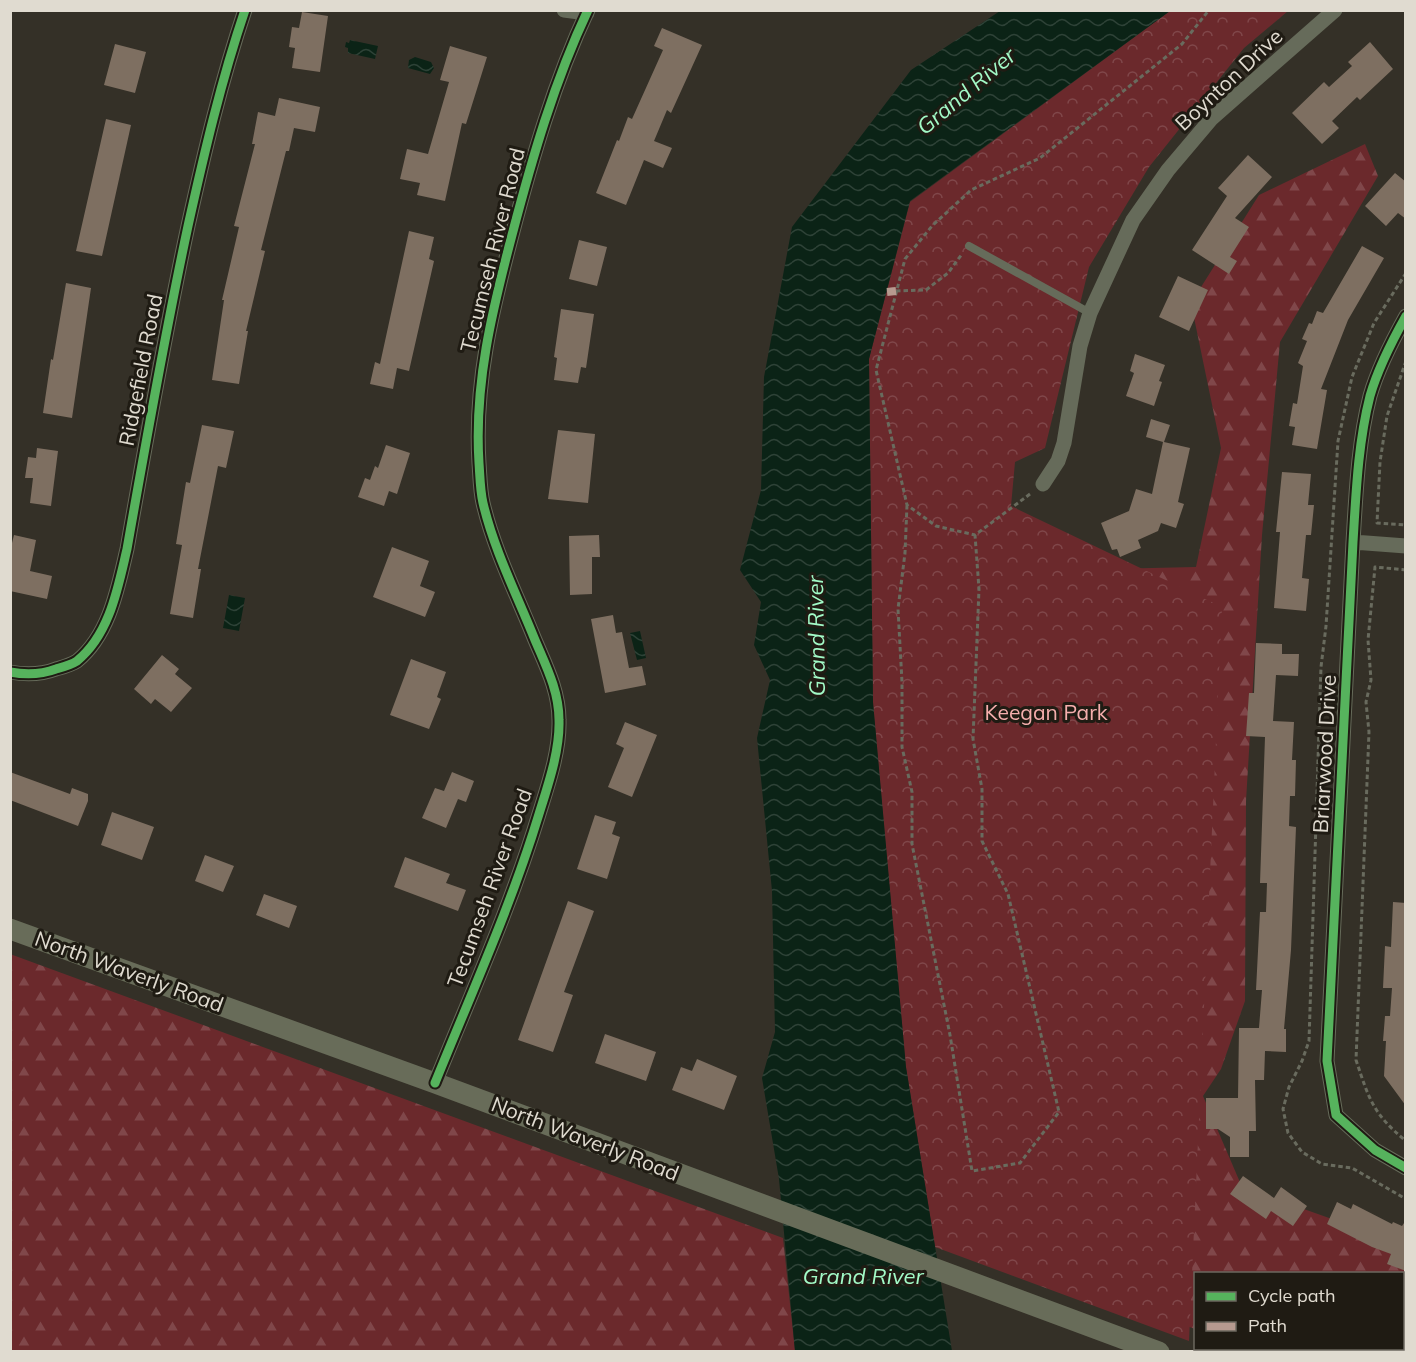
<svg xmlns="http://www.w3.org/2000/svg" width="1416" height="1362" font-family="Mulish,sans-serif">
  <defs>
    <pattern id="forest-firs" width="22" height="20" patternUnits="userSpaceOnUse" patternTransform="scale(1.5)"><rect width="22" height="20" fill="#6b292c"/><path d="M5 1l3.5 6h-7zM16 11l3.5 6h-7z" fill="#80474a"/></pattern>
    <pattern id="park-crowns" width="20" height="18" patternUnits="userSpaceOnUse" patternTransform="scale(1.5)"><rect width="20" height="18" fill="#6b292c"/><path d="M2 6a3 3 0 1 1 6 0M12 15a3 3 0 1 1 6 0" fill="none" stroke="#80474a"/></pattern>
    <pattern id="water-waves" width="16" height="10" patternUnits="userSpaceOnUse" patternTransform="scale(1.5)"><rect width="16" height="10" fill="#0b2316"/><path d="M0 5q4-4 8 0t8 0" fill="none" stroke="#2e4237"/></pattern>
  </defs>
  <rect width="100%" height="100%" fill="#343027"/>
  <path fill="url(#forest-firs)" d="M1365 144 1378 176 1280 342 1262 535 1246 801 1245 1001 1221 1069 1203 1096 1242 1187 1405 1245V1351L1258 1352 1249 1349 1402 1348V1274H1196L1195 1329 946 1238 906 1067 873 702 1002 440 1004 514 1108 569 1196 567 1221 448 1191 303 1259 195Z
    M10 954 783 1238 795 1351H11Z"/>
  <path fill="url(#park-crowns)" d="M1170 11H1288L1244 48 1149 167 1089 267 1045 448 1015 462 1011 506 1222 607 1189 1341 935 1247 906 1067 873 702 869 359 910 202Z"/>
  <path fill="url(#water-waves)" d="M1000 11H1170L910 201 869 359 873 702 906 1067 952 1351H795L779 1179 762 1078 775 1032 772 891 757 738 770 680 754 645 761 602 740 570 761 490 764 377 792 227 911 70Z
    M350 40 378 46 375 59 348 53V48L345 47 346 42 349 43Z
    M415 57 431 62 434 68 430 74 408 68 409 60Z
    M229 595 245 598 239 631 223 628Z
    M640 631 646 658 637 660 630 633Z"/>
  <path fill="#7e6f61" d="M302 12 328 16 320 72 292 68 295 48 289 47 292 27 299 28Z
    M662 28 702 45 671 113 667 110 654 141 672 148 663 168 644 160 626 205 596 193 617 140 619 141 628 117 632 119 663 50 654 46Z
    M1370 42 1393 69 1360 100 1357 97 1332 121 1339 128 1322 144 1292 113 1324 82 1329 87 1352 66 1348 62Z
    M115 44 146 52 135 93 104 85Z
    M450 46 487 57 466 124 462 123 445 201 417 195 420 183 400 179 407 149 428 154 449 82 440 80Z
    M279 98 320 107 315 132 294 128 289 151H286L261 250 265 251 246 331H248L239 384 212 380 224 300H222L239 227 234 226 255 144H252L258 112 275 116Z
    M106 119 131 125 102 256 76 251Z
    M1248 155 1272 177 1235 218 1249 227 1230 257 1237 261 1229 274 1192 250 1227 196 1218 188Z
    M1395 173 1406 182V219L1398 213 1386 226 1365 206Z
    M409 231 434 237 429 259 434 261 409 371 397 368 393 389 370 384 375 362 380 364Z
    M579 240 607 247 597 286 569 279Z
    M1362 246 1384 258 1348 320 1321 389 1327 390 1317 449 1292 445 1295 427 1289 426 1293 403 1297 404 1303 366 1298 363 1307 341 1302 339 1309 323 1312 324 1317 311 1323 313Z
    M1178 276 1208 290 1189 331 1159 317Z
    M66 283 91 288 72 418 43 413 51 359 53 360Z
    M561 309 594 314 586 368 581 367 578 383 554 380 557 358 554 357Z
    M1135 354 1165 365 1159 381 1162 382 1154 406 1126 396 1134 373 1130 371Z
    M1151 419 1170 425 1164 442 1190 448 1178 502 1184 504 1176 528 1161 523 1158 531 1138 540 1141 548 1120 557 1117 549 1112 550 1101 523 1129 511 1136 489 1152 494 1163 442 1146 437Z
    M202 425 234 431 226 468 218 466 198 569H201L193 618 170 614 182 545 176 544 186 482 190 483Z
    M558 430 595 434 588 503 548 499Z
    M386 445 410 453 397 494 389 491 384 506 358 497 365 478 370 480 375 466 378 468Z
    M37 448 58 451 51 506 30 503 33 478H25L28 457 36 458Z
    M1282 472 1311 474 1308 505H1314L1311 535H1306L1302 578 1309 579 1306 611 1274 608 1280 532H1276Z
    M14 535 36 540 30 571 52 576 47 599 10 591V551Z
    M599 535 600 557H592V594L570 595 569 536Z
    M392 547 429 561 420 586 435 592 425 617 373 597Z
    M613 615 616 633 622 632 629 668 642 666 646 685 605 693 591 619Z
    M1256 643 1282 644V654H1299L1298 676 1276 675 1273 721 1294 722 1292 760H1296L1295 796H1290L1289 826 1296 827 1291 950 1284 1029H1286V1052L1265 1051 1264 1080H1255L1256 1131H1249V1157H1230V1137L1218 1129H1206V1098H1238L1239 1028H1259L1262 990H1256L1260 912H1266L1267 883H1260L1265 737 1246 736 1249 693H1254Z
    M162 655 179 669 175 674 192 688 171 712 155 699 151 704 134 689Z
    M411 659 446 672 437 697 441 699 429 729 390 715Z
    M625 722 657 735 632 797 608 787 624 748 616 744Z
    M10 772 70 794 72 788 88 794V801L78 826 10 800Z
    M452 772 474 781 466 802 458 799 446 828 422 818 435 788 444 791Z
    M112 812 154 827 142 860 101 845Z
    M595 815 616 822 612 834 620 837 607 879 577 869Z
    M205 855 234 866 223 892 195 881Z
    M405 857 450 874 446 883 466 890 458 911 394 887Z
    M264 894 297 906 289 928 256 915Z
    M568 901 594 911 564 992 573 995 553 1052 518 1040Z
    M1393 902 1406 903V1106L1384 1076 1386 1041H1383L1385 1016H1390L1392 988H1383L1385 946 1391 947Z
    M605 1034 656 1052 646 1081 595 1063Z
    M697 1059 737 1076 724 1110 672 1090 681 1067 692 1071Z
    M1243 1176 1274 1198 1281 1187 1307 1206 1293 1226 1271 1211 1266 1219 1230 1194Z
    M1337 1202 1351 1209 1353 1204 1392 1224 1393 1222 1402 1226 1406 1220V1271L1387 1264 1391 1254 1372 1247 1327 1224Z"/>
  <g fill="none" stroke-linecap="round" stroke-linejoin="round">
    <path stroke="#696b5e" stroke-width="3" stroke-dasharray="4.5 3" stroke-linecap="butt" d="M1406 273 1374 323 1352 377 1338 441 1326 626 1321 667 1309 1041 1302 1061 1289 1087 1283 1109 1288 1133 1302 1152 1322 1164 1352 1168 1406 1199
      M896 291 926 290 948 273 962 254
      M1406 361 1387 416 1380 462 1377 523 1406 525
      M1030 494 975 535 936 526 907 505 876 370 905 259 932 226 971 190 1040 158 1182 44 1209 10
      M907 505 905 553 898 609 902 682V747L912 792V844L950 1035 972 1171 1020 1163 1059 1112 1008 894 982 841V789L973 739 979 589 975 535
      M1406 570 1375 567 1368 640 1371 680 1366 702 1369 732 1356 1060C1369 1099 1373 1114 1406 1141"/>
    <path stroke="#666b5a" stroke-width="8" d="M969 246 1090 313"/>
    <path stroke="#666b5a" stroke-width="15" d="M564 10 587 13
      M1406 316C1392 341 1378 368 1370 396 1358 443 1356 493 1353 542L1327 1061 1336 1115 1375 1150 1406 1168
      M1043 484 1058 461 1064 443 1080 346 1090 313 1133 220 1168 170 1212 118 1335 10
      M1353 542 1406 546
      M10 672C26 675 40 675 56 669 63 667 71 665 77 661 110 634 118 587 127 549 146 441 165 333 188 226 204 154 221 81 245 10
      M435 1083C471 994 511 906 539 814 548 785 560 751 559 720 559 691 546 666 535 640 517 595 494 550 483 503 480 490 480 476 479 463 474 384 492 311 512 235 532 159 554 82 588 10"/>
    <path stroke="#686c59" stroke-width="21" d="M10 929 435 1083 1159 1352"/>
    <path stroke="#b69a8f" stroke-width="8" stroke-dasharray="15 8" stroke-linecap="butt" d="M887 292 896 291"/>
    <g stroke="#1f1b13" stroke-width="13">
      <path id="cycleway" d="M1406 316C1392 341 1378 368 1370 396 1358 443 1356 493 1353 542L1327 1061 1336 1115 1375 1150 1406 1168
        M10 672C26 675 40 675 56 669 63 667 71 665 77 661 110 634 118 587 127 549 146 441 165 333 188 226 204 154 221 81 245 10
        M435 1083C471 994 511 906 539 814 548 785 560 751 559 720 559 691 546 666 535 640 517 595 494 550 483 503 480 490 480 476 479 463 474 384 492 311 512 235 532 159 554 82 588 10"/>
    </g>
    <use href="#cycleway" stroke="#56b35d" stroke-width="9"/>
  </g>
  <g text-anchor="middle" stroke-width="6" stroke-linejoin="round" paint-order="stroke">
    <g font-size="21" fill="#e0dbd0" stroke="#1f1b13">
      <text transform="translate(1229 80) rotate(-43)" y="7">Boynton Drive</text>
      <text transform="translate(493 250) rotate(-76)" y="7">Tecumseh River Road</text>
      <text transform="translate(141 370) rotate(-79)" y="7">Ridgefield Road</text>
      <text transform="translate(1325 754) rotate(-87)" y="7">Briarwood Drive</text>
      <text transform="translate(490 888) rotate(-70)" y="7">Tecumseh River Road</text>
      <text transform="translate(129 972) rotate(20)" y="7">North Waverly Road</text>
      <text transform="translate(585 1139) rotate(21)" y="7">North Waverly Road</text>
    </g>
    <g font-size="21" fill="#f5aead" stroke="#1f1b13">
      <text x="1046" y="720">Keegan Park</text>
    </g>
    <g font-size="22" font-style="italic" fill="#a2fac7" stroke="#1f1b13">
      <text transform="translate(966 91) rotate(-40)" y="8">Grand River</text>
      <text transform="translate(816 636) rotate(-91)" y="8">Grand River</text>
      <text x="863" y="1284">Grand River</text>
    </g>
  </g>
  <rect width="1416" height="1362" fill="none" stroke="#e0dbd0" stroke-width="24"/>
  <rect x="1194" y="1272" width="210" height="78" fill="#1f1b13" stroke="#6c685f" stroke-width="1.5"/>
  <rect x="1206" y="1292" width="30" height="9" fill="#56b35d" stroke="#6c685f" stroke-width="1.5"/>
  <text x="1248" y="1302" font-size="18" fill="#e0dbd0">Cycle path</text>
  <rect x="1206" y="1322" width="30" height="9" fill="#b69a8f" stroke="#6c685f" stroke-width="1.5"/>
  <text x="1248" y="1332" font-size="18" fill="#e0dbd0">Path</text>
</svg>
